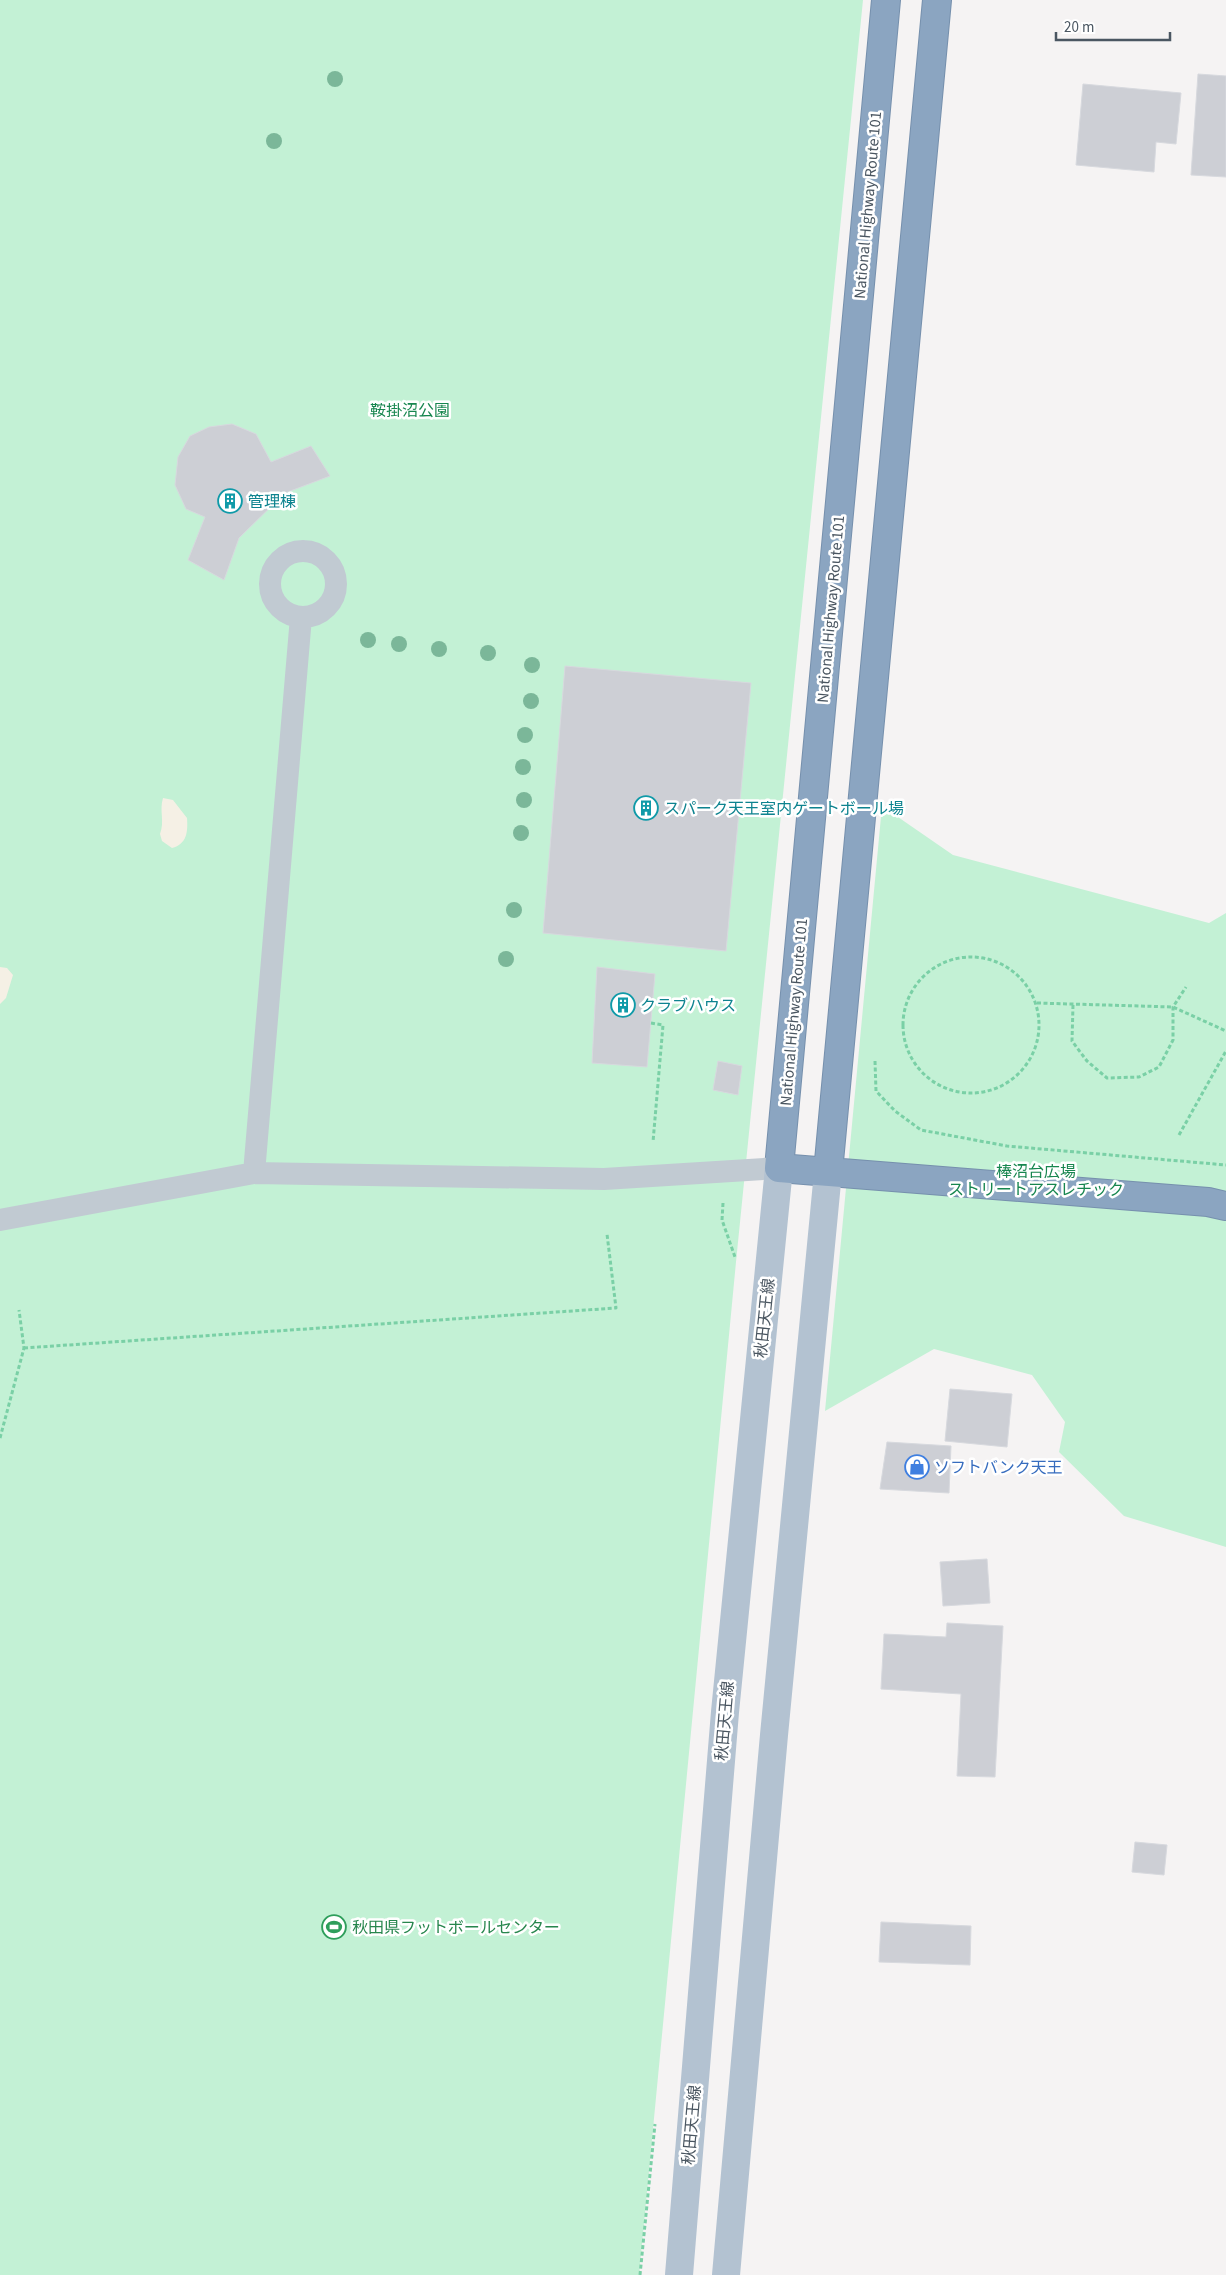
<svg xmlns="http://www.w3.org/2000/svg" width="1226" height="2275" font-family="'Source Sans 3','Noto Sans JP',sans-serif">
  <rect width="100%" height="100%" fill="#f5f3f3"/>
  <path fill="#c3f1d5" d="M0 0H863L736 1262 639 2275H0Z
    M882 806 953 855 1209 923 1226 913V1547L1124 1516 1059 1452 1065 1422 1032 1375 934 1349 825 1411Z"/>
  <path fill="#f5f0e5" d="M163 798 173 800 187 818C188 832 187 844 172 848L162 841 160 834C165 821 159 811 163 798Z
    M0 967 7 968 13 975 6 998 0 1004Z"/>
  <path fill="#cdcfd5" stroke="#d7d9de" d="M1198 74 1226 76V177L1191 175Z
    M1083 84 1181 93 1176 144 1156 142 1154 172 1076 165Z
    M232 424 256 434 271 462 311 446 330 476 285 493 239 538 224 580 188 560 205 517 186 509 175 485 178 457 190 436 209 427Z
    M565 666 751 683 726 951 543 933Z
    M597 967 655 974 647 1067 592 1063Z
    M718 1061 742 1066 738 1095 713 1090Z
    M950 1389 1012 1394 1007 1447 945 1441Z
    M887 1442 951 1446 949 1493 880 1489Z
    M987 1559 990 1603 943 1606 940 1562Z
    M947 1623 1003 1626 995 1777 957 1776 961 1694 881 1689 884 1634 946 1637Z
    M1135 1842 1167 1845 1164 1875 1132 1872Z
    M881 1922 971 1926 970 1965 879 1962Z"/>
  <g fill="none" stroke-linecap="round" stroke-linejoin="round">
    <g stroke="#7690ad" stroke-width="30">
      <path id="highway" d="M886 0 779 1168 1208 1202 1226 1206
        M828 1172 937 0"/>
    </g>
    <path stroke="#7ad0a6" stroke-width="3" stroke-dasharray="4 2.5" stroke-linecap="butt" d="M903 1025a68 68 0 1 1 136 0a68 68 0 1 1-136 0Z
      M1037 1003 1173 1007 1226 1031
      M1073 1005 1072 1041 1087 1061 1107 1078 1139 1077 1159 1067 1173 1040V1007L1186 987
      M651 1023 663 1025 653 1142
      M875 1061 876 1091 895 1111 921 1130 1007 1146 1226 1165
      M1179 1135 1226 1051
      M723 1203 722 1220 735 1257
      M24 1348 616 1308 607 1234
      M0 1438 24 1348 19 1310
      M640 2275 655 2124"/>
    <path stroke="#c1cad2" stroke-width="22" d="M270 584a33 33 0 1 1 66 0a33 33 0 1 1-66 0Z
      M254 1173 301 617
      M0 1220 254 1173 604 1179 779 1168"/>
    <path stroke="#b3c2d1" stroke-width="28" d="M679 2275 725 1712 779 1168
      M726 2275 774 1735 828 1172"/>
    <use href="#highway" stroke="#8ba5c1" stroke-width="28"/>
  </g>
  <g fill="#7bb799">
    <circle cx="335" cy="79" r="8"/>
    <circle cx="274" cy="141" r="8"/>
    <circle cx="368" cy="640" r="8"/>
    <circle cx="399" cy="644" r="8"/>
    <circle cx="439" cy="649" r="8"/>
    <circle cx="488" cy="653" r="8"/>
    <circle cx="532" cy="665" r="8"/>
    <circle cx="531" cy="701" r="8"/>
    <circle cx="525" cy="735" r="8"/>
    <circle cx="523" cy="767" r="8"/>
    <circle cx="524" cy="800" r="8"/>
    <circle cx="521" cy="833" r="8"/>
    <circle cx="514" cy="910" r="8"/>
    <circle cx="506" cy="959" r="8"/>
  </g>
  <defs>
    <g id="building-ring" transform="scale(1.25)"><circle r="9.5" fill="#fff" stroke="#0f9aa8" stroke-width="1.5"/><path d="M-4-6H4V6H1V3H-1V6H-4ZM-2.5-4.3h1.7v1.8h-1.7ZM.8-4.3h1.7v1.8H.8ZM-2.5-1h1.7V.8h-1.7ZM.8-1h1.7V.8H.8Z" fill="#0f9aa8"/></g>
    <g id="shop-ring" transform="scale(1.25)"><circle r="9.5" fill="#fff" stroke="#3f7fe0" stroke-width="1.5"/><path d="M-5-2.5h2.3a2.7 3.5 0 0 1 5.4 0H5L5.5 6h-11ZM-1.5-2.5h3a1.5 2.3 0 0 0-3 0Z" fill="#3f7fe0"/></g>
    <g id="stadium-ring" transform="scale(1.25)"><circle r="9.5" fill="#fff" stroke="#2e9e5b" stroke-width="1.5"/><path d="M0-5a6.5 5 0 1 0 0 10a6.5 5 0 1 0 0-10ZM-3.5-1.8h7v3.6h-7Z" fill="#2e9e5b"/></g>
  </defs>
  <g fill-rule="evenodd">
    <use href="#building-ring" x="230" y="501"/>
    <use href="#building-ring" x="646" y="808"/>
    <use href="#building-ring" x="623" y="1005"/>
    <use href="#shop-ring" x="917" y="1467"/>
    <use href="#stadium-ring" x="334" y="1927"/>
  </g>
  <g text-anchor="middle" stroke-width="5" stroke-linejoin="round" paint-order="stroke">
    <g font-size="16" fill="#4a5661" stroke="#fff">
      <text transform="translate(867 205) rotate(-85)" y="6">National Highway Route 101</text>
      <text transform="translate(830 609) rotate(-85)" y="6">National Highway Route 101</text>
      <text transform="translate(793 1012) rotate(-85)" y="6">National Highway Route 101</text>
      <text transform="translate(764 1318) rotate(-84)" y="6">秋田天王線</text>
      <text transform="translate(724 1721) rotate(-85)" y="6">秋田天王線</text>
      <text transform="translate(691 2125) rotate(-85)" y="6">秋田天王線</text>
    </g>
    <g font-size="16" fill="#17864f" stroke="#fff">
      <text x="410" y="416">鞍掛沼公園</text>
      <text x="1036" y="1177">棒沼台広場<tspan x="1036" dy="18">ストリートアスレチック</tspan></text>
    </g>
    <g font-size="16" fill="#0d838f" stroke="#fff" text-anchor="start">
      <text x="248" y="507">管理棟</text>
      <text x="664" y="814">スパーク天王室内ゲートボール場</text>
      <text x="640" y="1011">クラブハウス</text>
    </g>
    <g font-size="16" fill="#366cbe" stroke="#fff" text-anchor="start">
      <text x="934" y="1473">ソフトバンク天王</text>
    </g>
    <g font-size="16" fill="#27864d" stroke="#fff" text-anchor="start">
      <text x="352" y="1933">秋田県フットボールセンター</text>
    </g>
  </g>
  <path d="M1056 32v8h114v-8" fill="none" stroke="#4a5661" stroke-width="2.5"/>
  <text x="1064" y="32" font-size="15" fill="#4a5661" stroke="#ffffff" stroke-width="4" paint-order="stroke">20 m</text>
</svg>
